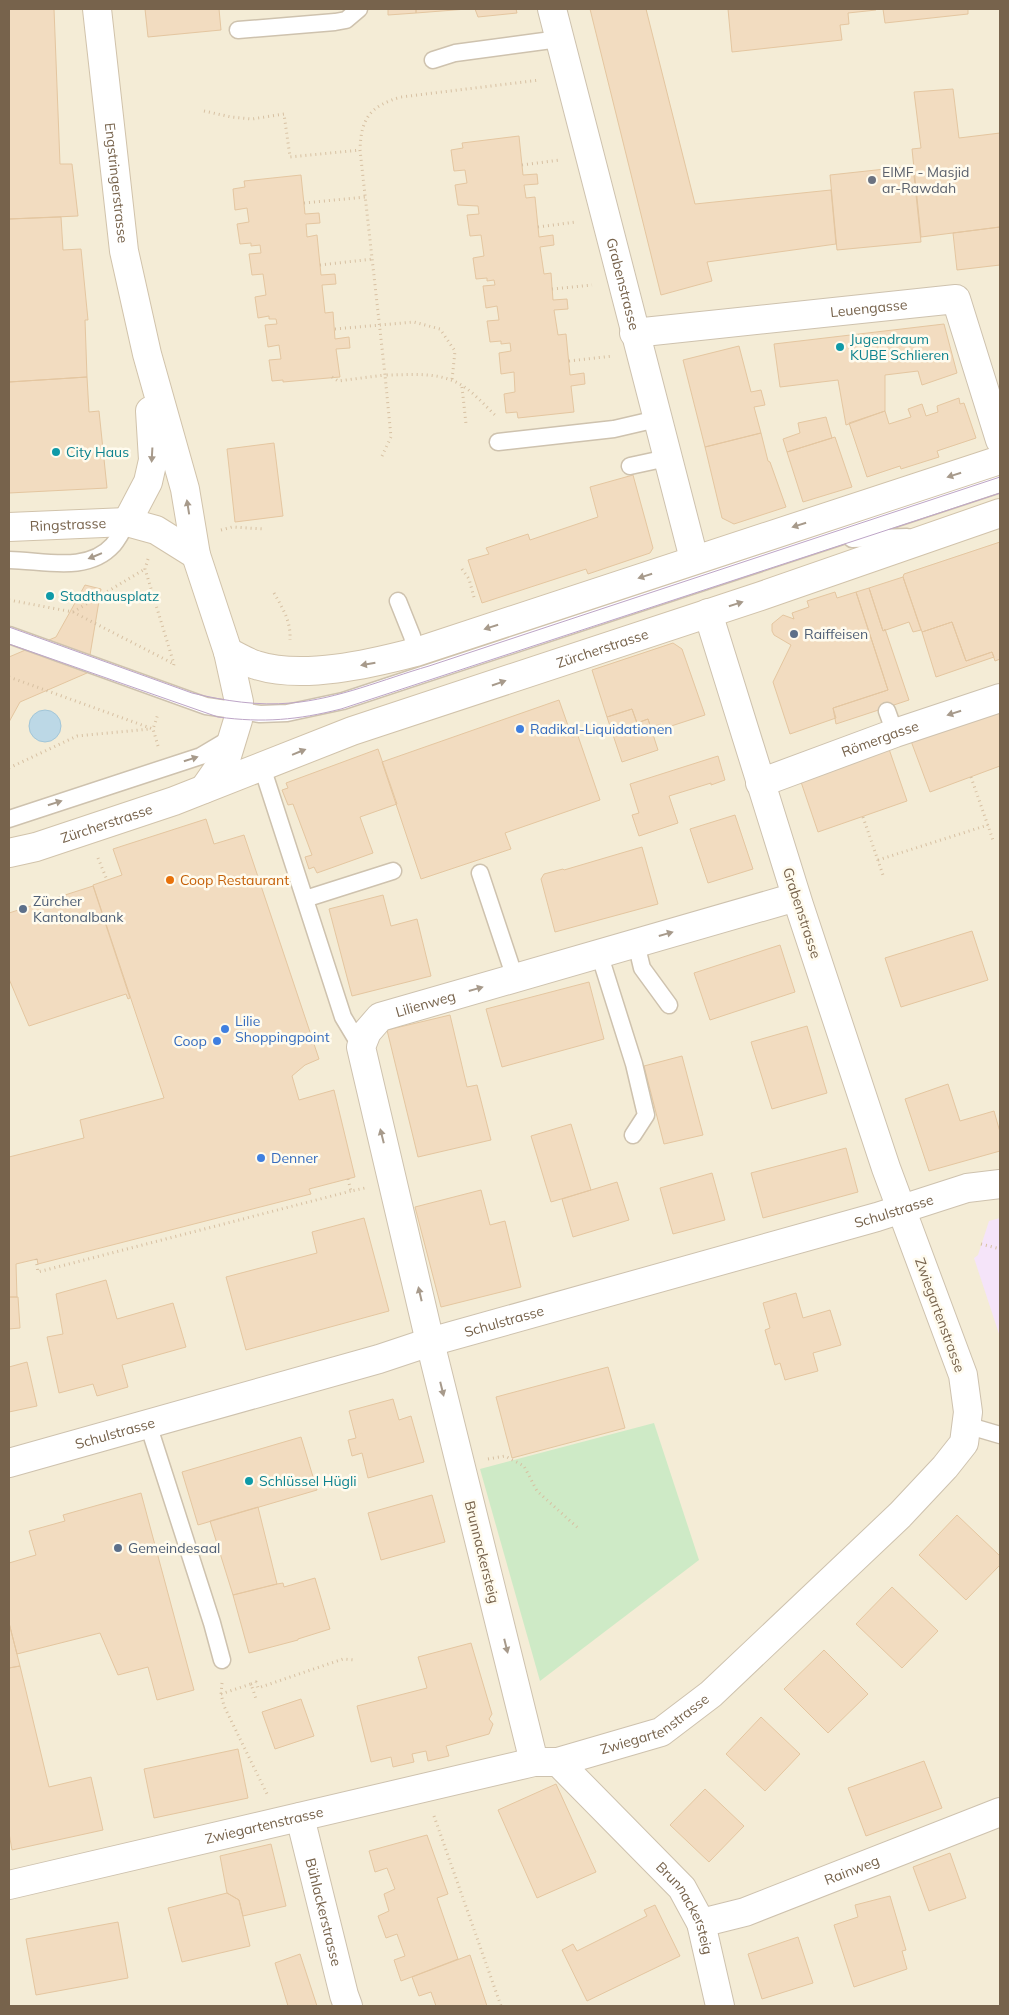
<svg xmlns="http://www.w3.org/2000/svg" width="1009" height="2015" font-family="Mulish,sans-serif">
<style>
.residential{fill:#f4ecd6}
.education{fill:#f5e4f9}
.green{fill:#ceeac6}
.water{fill:#bcd8e6;stroke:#a2c6d8}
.building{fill:#f2dcc0;stroke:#e4c6a0}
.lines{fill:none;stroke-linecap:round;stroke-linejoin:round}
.lane-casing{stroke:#cec2ae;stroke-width:19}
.street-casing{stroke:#cec2ae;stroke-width:30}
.secondary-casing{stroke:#d1c3ab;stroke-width:30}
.path{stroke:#d7c0a2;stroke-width:3;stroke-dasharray:1 4;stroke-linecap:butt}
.lane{stroke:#fff;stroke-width:16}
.street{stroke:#fff;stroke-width:28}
.secondary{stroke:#fff;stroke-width:28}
.tram{stroke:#bda5c7;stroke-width:1}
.oneway{fill:#a79a8b}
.worship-dot{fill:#6b7280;stroke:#fffbee;stroke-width:2}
.culture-dot{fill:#0f9aa8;stroke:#fffbee;stroke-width:2}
.service-dot{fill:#5c6f8a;stroke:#fffbee;stroke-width:2}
.shop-dot{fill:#3f7fe0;stroke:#fffbee;stroke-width:2}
.food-dot{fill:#e8710a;stroke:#fffbee;stroke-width:2}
.labels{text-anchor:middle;stroke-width:5;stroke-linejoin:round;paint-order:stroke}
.worship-label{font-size:14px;fill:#5b616d;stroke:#fffbee;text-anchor:start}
.street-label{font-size:14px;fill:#77634c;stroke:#fffbee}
.culture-label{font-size:14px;fill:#0d838f;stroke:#fffbee;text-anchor:start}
.service-label{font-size:14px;fill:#4e5e75;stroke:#fffbee;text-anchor:start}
.shop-label{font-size:14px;fill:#366cbe;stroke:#fffbee;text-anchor:start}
.food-label{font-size:14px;fill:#c56008;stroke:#fffbee;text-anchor:start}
</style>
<rect width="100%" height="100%" fill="#fcf8e8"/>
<path class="residential" d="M9,9H1000V2006H9Z"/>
<path class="education" d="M1000,1218V1337L974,1258L978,1255L989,1221Z"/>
<path class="green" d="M654,1423L699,1560L540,1681L480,1469Z"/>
<path class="water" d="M29 726a16 16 0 1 1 32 0a16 16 0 1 1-32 0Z"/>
<path class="building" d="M9,9H54L60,164H72L78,216L9,219Z
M145,9H219L221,30L148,37Z
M388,9H416V13L388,15Z
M416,9H467L416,13Z
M475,9H516L517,13L478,17Z
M590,9H646L695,204L831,190L836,244L707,262L712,281L661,295Z
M728,9H875L876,10L848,13L849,24L840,25L842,40L732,52Z
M883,9H968V14L885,23Z
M953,89L959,138L1000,133V227L921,237L912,149L921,148L914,92Z
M519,136L523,175L537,174L538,184L524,185L526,198L535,197L539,237L553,235L554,245L540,247L544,274L551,273L553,300L567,299L568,309L554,310L558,335L566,334L570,375L584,373L585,384L571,386L574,412L518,418L517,412L506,413L504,394L515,392L514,372L501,374L499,353L511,351L510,343L501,344V341L490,342L487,321L499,320L497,306L486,308L483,286L495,285L494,280L487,281V278L476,279L473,258L484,256L481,235L470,236L467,215L479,214L478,206L458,205L455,185L467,183L465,170L454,171L451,150L463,148L462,143Z
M913,166L921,242L837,250L830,175Z
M301,175L305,214L319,213L320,223L306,224L307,237L317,235L321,275L335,274L336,284L322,285L325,313L333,312L335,339L349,337L350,348L336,349L340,377L283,382V380L272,381L269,360L281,359L279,345L268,347L265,325L277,324L276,319H269V316L258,318L255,297L266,295L263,274L252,275L249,254L261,253L260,245L251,246V243L240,244L237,224L249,222L247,208L235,210L233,189L245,187L244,181Z
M61,217L63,250L81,249L88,320H85L87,377L9,382V219Z
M1000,227V265L957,270L953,233Z
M944,324L957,373L922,385L918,371L885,375V411L846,425L838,380L780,387L774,344Z
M739,346L751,392L761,390L765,405L754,407L761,433L705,447L683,360Z
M87,377L89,412L99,411L107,488L9,493V382Z
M959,398L960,404L964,403L976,438L937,451L939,457L901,469L900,466L867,477L849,423L885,411L889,424L911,417L908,409L922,404L926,416L938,412L937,406Z
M826,417L832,438L787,452L783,439L800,433L798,423Z
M761,433L768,461L770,462L786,507L734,524L722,518L705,447Z
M835,437L852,487L803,502L787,452Z
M274,443L283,516L235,522L227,449Z
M633,475L653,548L650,553L588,574L586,569L482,603L468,560L489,554L486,548L528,534L530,540L598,517L590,487Z
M1000,542V659L995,661L992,652L966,661L952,622L922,632L903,577L904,574Z
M903,577L921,630L913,632L909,622L883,631L869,588Z
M85,585L101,589L87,673L20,702L9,722V657L56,637Z
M869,588L883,631L885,629L909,700L836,724L833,708L888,690L856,592Z
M835,592L837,598L856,592L888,690L833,708L836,718L790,734L773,682L791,645L774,635L772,631V624L783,615L794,619L792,613L809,607L807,601Z
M952,622L966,661L992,652L994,657L936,677L922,632Z
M673,643L682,649L705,715L662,729L661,724L651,728L648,719L637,723L632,709L607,717L592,670Z
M559,700L572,737L578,736L600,800L505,833L511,849L421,879L382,762Z
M632,709L637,723L648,719L658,750L622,762L607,717Z
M1000,711V766L930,792L911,741Z
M378,749L397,804L360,817L373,853L317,873L314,867L309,869L305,857L312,855L293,804L288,805L282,790L288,788L286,783Z
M889,749L907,801L818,832L800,779Z
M718,756L725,780L711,785V783L669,796L678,823L639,836L632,815L639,813L630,784Z
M735,815L753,869L708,883L690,829Z
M206,819L214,844L244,835L319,1059L305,1065L292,1076L299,1100L334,1090L355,1177L309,1189L311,1194L38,1264L37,1259L16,1264L17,1297H9V1157L84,1138L80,1120L164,1098L93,885L122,875L113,849Z
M642,847L658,904L555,932L541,879L544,874L563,869L564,870Z
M93,886L130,998L128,999L126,994L29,1026L9,979V913Z
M383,895L391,926L417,919L431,976L352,996L329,909Z
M972,931L988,980L901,1007L885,958Z
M780,945L795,992L710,1020L694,973Z
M589,982L604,1039L502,1067L486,1009Z
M450,1015L467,1087L477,1085L491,1140L418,1157L387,1030Z
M807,1026L827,1093L772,1109L751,1042Z
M682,1056L703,1135L664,1144L644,1066Z
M948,1084L960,1121L994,1111L1000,1132V1151L929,1171L905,1099Z
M571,1124L591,1190L551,1202L531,1136Z
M846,1148L858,1192L763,1218L751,1173Z
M712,1173L725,1220L673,1234L660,1188Z
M617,1182L629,1220L573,1237L562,1199Z
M481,1190L490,1225L505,1221L521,1287L441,1307L415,1207Z
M364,1218L389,1311L246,1350L226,1277L317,1253L312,1232Z
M106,1280L117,1319L173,1303L186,1347L122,1365L128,1387L97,1396L93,1384L59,1393L47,1337L63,1334L56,1294Z
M796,1293L803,1318L830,1310L841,1345L813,1353L818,1371L785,1380L780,1363L775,1365L765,1330L770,1328L763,1303Z
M9,1297H18L20,1328L9,1329Z
M27,1362L37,1406L9,1412V1367Z
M608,1367L625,1428L512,1458L496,1397Z
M393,1399L399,1420L411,1416L424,1462L368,1478L362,1453L352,1456L348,1440L356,1438L349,1411Z
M301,1437L317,1490L198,1525L182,1472Z
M141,1493L194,1690L157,1700L148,1667L118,1675L100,1633L17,1654L9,1623V1563L36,1555L29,1531L65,1521L63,1515Z
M432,1495L445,1542L381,1560L368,1513Z
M258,1507L277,1584L233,1595L210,1521Z
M957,1515L1000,1556V1565L966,1600L919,1555Z
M315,1578L330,1629L298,1639V1640L249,1653L233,1595L277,1584L283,1583L284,1587Z
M892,1587L938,1631L902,1668L856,1624Z
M9,1623L20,1666L9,1668Z
M471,1643L492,1714L489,1719L493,1724L489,1734L446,1746L449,1756L428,1761L426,1751L412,1754L414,1762L393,1767L391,1757L371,1762L357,1706L427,1688L418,1657Z
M824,1650L868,1694L828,1733L784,1689Z
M20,1666L49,1787L91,1777L103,1830L12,1850L9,1833V1668Z
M301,1699L314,1736L275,1749L262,1712Z
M761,1717L800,1754L765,1791L726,1754Z
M238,1749L248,1798L154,1818L144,1769Z
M924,1761L942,1808L866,1836L848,1788Z
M556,1784L596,1872L537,1898L498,1810Z
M705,1789L744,1826L709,1862L670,1825Z
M427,1835L448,1894L437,1898L458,1959L401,1981L394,1960L405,1956L397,1934L386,1938L378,1916L389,1911L384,1894L395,1889L387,1868L375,1872L369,1851Z
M271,1844L286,1906L243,1916L239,1900L227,1893L220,1856Z
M950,1853L966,1898L929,1911L913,1867Z
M227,1893L239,1900L250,1946L182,1962L168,1908Z
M890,1896L906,1950L902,1951L907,1969L854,1987L834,1925L858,1917L855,1905Z
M655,1905L680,1956L587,2001L562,1950L573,1944L577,1951L647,1916L644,1910Z
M118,1922L128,1978L36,1995L26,1939Z
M798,1937L813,1983L762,1999L748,1954Z
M300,1954L317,2006H288L275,1963Z
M470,1955L487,2006H436L431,1992L419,1996L412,1977Z"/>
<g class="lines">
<defs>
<path id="lane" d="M238,30L335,22L346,20L359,9
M433,60L455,53L559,39
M498,442L614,429L657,419
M630,466L667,458
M852,539L907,537
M9,560C42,560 87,574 113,545C119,538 123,530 127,522
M398,601L412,636L416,652
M9,635L206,706L260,714L287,713L343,701L1000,484
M887,711L895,733
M262,767L343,1017L361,1047
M9,819L201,756L233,737
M480,873L515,978
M305,899L393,871
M636,943L642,968L669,1005
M599,953L634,1064L646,1115L633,1135
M148,1424L212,1623L222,1660
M966,1425L1000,1435"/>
<g id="street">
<path id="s1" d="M552,9L694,559"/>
<path id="s2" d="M634,333L956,299L1000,440"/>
<path id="s3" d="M760,783L895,733L1000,698"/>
<path id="s4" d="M9,1463L379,1359L430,1342L877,1217L967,1188L1000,1184"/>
<path id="s5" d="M534,1762L430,1342L361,1047L367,1032L380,1017L796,897"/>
<path id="s6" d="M558,1762L682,1888L701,1923L720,2006"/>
<path id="s7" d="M300,1817L344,1995L348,2006"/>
<path id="s8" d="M9,1885L534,1762H558L661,1732L711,1694L900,1515L945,1467L964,1443L968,1412L963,1375L886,1168L799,905L708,613"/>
<path id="s9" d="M701,1923L745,1912L1000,1812"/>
</g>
<g id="secondary">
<path id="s10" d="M97,9L124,251L147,354L185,489L196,555L228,652L239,702L238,720L227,756L204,789"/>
<path d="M127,522L148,482L153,460L150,411"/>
<path id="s11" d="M9,527L127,522L156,530L196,555"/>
<path d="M228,652C237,656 246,662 256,665C302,680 370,664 416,652L1000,460"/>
<path id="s12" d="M9,853L36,847L174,801L352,731L761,596L1000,513"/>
</g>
</defs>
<use href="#lane" class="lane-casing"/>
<use href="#street" class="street-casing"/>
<use href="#secondary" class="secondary-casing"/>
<path class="path" d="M204,111L231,117L252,119L284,114L290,157L360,150
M522,165L560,160
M304,203L366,197
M538,227L576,222
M320,265L373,259
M552,289L592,285
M335,329L414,322L440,329L455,351L452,380
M569,361L613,356
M332,377L338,381L385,375L360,150C361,118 370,106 401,97L540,80
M462,387L466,424
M382,456L391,437L385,375C407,375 430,372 451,380C469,386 484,405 497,417
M221,530L232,527L264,529
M148,559L145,569L174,664L173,668
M462,569L469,579L475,601
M274,593C283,609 291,621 290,640
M9,600L73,612L174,664
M73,612L145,569
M9,677L153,729
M158,746L153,729L158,714
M9,768L77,736L150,729
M971,777L994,843
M863,817L884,878
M98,858L107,880
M878,860L988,825
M348,1179L351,1191L365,1188
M981,1244L1000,1249
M36,1259L38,1272L351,1191
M488,1459L505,1456L524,1466L537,1491L578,1528
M222,1683L221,1694L224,1706L267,1794
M251,1684L256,1682L258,1688L343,1659L355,1660
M221,1694L251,1684L256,1699
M434,1816L501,2006"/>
<use href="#lane" class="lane"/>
<use href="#street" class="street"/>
<use href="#secondary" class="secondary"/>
<path class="tram" d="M9,627L192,693C225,701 258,706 291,703C338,699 384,679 429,666L1000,477
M9,644L218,717C264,723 297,720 341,709L1000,493"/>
</g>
<defs><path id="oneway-solid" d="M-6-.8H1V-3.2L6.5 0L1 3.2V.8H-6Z" transform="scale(1.25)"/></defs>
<g class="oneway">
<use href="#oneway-solid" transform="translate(152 455) rotate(93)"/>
<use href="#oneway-solid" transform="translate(954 475) rotate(162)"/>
<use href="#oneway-solid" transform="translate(188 507) rotate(-99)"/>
<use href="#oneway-solid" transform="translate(799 525) rotate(162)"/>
<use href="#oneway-solid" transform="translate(95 556) rotate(158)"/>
<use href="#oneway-solid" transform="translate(645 576) rotate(162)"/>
<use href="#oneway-solid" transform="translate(736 604) rotate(-18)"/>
<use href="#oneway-solid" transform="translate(491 627) rotate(162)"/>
<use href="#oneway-solid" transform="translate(368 664) rotate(170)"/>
<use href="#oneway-solid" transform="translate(499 683) rotate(-19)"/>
<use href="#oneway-solid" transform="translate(954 713) rotate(162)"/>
<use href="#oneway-solid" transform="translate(299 752) rotate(-22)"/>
<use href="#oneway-solid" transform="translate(191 759) rotate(-18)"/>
<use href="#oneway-solid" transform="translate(55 803) rotate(-18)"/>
<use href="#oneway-solid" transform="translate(666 934) rotate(-16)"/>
<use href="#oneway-solid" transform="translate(476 989) rotate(-16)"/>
<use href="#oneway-solid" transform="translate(382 1136) rotate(-104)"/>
<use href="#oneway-solid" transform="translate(420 1294) rotate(-103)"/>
<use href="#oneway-solid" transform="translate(442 1389) rotate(76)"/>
<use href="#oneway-solid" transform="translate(506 1646) rotate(76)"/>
</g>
<circle class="worship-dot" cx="872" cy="180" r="5"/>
<g class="culture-dot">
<circle cx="840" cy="347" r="5"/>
<circle cx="56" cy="452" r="5"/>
<circle cx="50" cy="596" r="5"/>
<circle cx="249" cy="1481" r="5"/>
</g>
<g class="service-dot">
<circle cx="794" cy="634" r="5"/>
<circle cx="23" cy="909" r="5"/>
<circle cx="118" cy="1548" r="5"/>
</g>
<g class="shop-dot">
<circle cx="520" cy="729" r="5"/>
<circle cx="225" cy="1029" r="5"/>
<circle cx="217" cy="1041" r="5"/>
<circle cx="261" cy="1158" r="5"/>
</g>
<circle class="food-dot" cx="170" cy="880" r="5"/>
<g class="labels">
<g class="worship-label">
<text x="882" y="177">EIMF - Masjid<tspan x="882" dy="16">ar-Rawdah</tspan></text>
</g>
<g class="street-label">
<text dy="5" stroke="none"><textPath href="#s10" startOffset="175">Engstringerstrasse</textPath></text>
<text dy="5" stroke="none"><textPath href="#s1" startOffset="284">Grabenstrasse</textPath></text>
<text dy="5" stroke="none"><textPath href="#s2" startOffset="236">Leuengasse</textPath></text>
<text dy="5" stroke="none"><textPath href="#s11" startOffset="59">Ringstrasse</textPath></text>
<text dy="5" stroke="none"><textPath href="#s12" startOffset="628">Zürcherstrasse</textPath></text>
<text dy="5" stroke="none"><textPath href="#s3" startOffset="128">Römergasse</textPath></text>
<text dy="5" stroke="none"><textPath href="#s12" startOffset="102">Zürcherstrasse</textPath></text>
<text transform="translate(802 913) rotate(72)" y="5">Grabenstrasse</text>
<text dy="5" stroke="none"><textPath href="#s5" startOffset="819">Lilienweg</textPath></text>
<text dy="5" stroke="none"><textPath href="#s4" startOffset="920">Schulstrasse</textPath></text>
<text transform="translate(940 1315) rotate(70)" y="5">Zwiegartenstrasse</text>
<text dy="5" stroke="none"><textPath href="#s4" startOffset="515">Schulstrasse</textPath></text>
<text dy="5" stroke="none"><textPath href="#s4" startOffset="110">Schulstrasse</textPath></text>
<text transform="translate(482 1552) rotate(76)" y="5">Brunnackersteig</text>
<text dy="5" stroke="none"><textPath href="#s8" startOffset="668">Zwiegartenstrasse</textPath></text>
<text dy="5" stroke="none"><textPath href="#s8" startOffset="262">Zwiegartenstrasse</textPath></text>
<text dy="5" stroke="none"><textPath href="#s9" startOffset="160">Rainweg</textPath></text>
<text dy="5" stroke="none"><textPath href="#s6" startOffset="196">Brunnackersteig</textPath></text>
<text dy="5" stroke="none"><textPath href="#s7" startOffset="98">Bühlackerstrasse</textPath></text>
</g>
<g class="culture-label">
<text x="850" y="344">Jugendraum<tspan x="850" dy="16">KUBE Schlieren</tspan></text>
<text x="66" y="457">City Haus</text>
<text x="60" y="601">Stadthausplatz</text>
<text x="259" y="1486">Schlüssel Hügli</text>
</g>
<g class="service-label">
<text x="804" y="639">Raiffeisen</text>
<text x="33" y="906">Zürcher<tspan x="33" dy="16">Kantonalbank</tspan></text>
<text x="128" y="1553">Gemeindesaal</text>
</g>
<g class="shop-label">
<text x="530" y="734">Radikal-Liquidationen</text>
<text x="235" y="1026">Lilie<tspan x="235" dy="16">Shoppingpoint</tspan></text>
<text x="207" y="1046" text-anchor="end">Coop</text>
<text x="271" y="1163">Denner</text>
</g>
<g class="food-label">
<text x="180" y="885">Coop Restaurant</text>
</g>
</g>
<rect width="1009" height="2015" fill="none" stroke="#77634c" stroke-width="20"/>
</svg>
